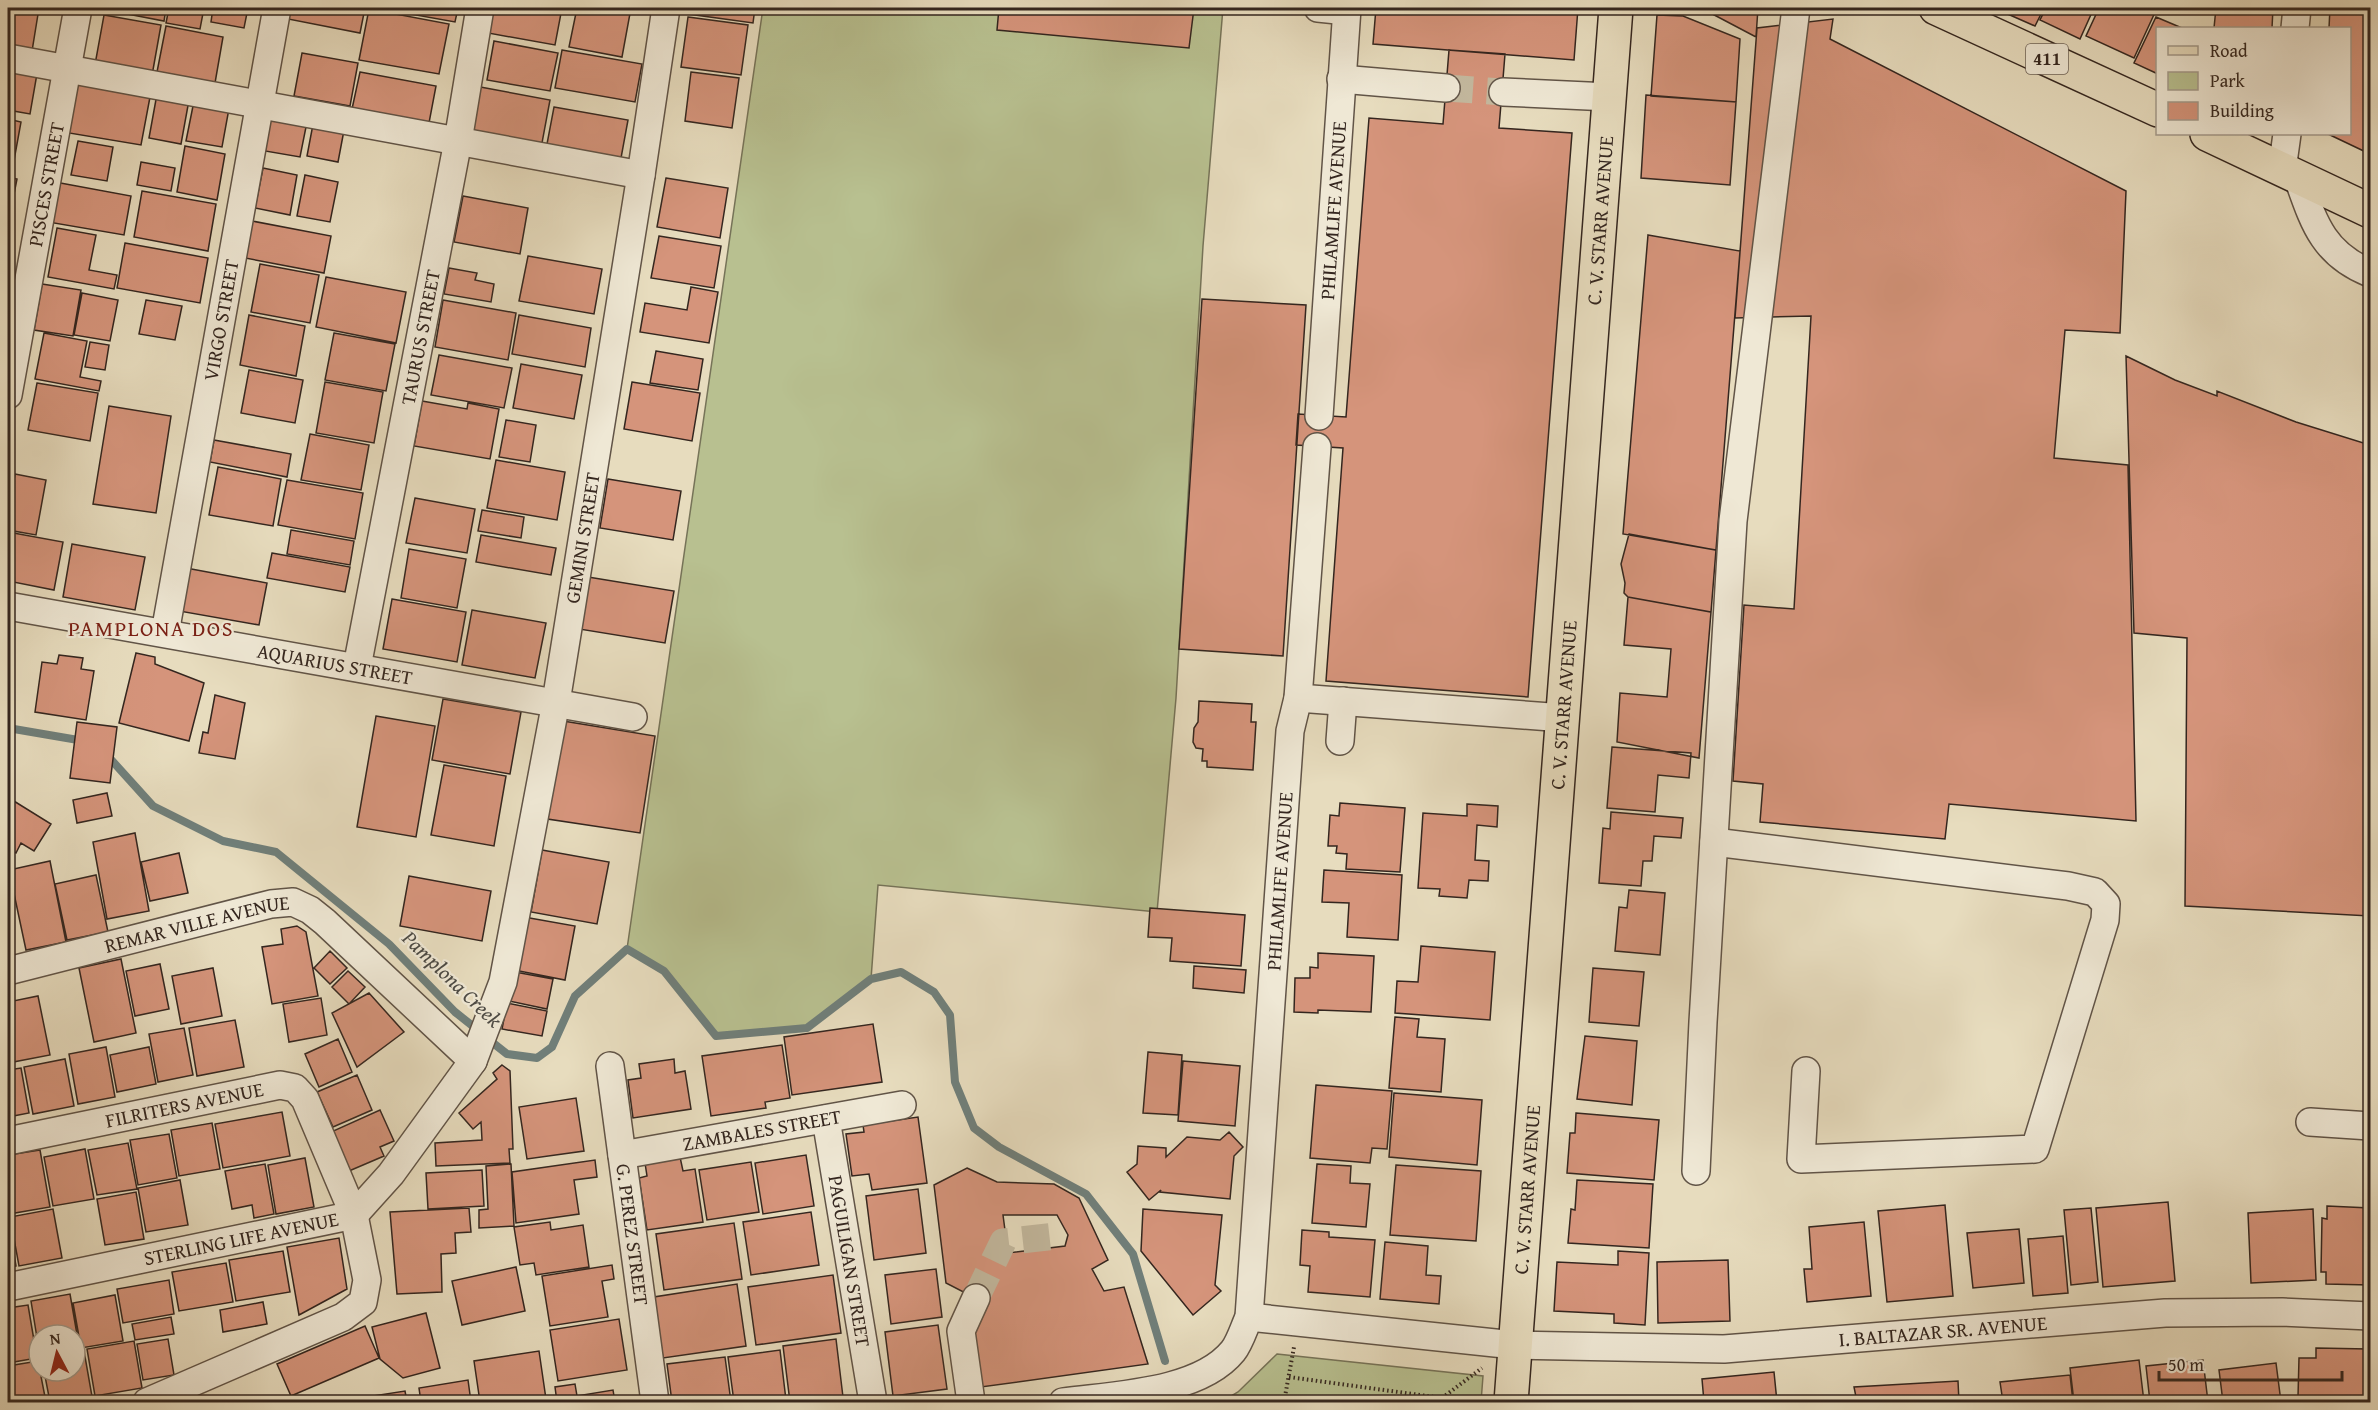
<svg xmlns="http://www.w3.org/2000/svg" width="2378" height="1410" font-family="'Gentium Book Plus',serif">
<style>
.green{fill:#b8c090;stroke:#767358;stroke-width:1.5}
.lines{fill:none;stroke-linecap:round;stroke-linejoin:round}
.stream{stroke:#707f7a;stroke-width:8}
.building{fill:#d5947b;stroke:#34261f;stroke-width:1.5;fill-rule:evenodd}
.minor-tunnel{stroke:#c3b89e;stroke-width:27;stroke-dasharray:27 14;stroke-linecap:butt}
.minor-casing{stroke:#615447;stroke-width:30}
.major-casing{stroke:#34261f;stroke-width:36}
.highway-casing{stroke:#34261f;stroke-width:36}
.path{stroke:#34261f;stroke-width:4;stroke-dasharray:1.5 3;stroke-linecap:butt}
.minor{stroke:#efe8d5;stroke-width:27}
.major{stroke:#e7dcbe;stroke-width:33}
.highway{stroke:#e7dcbe;stroke-width:33}
.labels{text-anchor:middle;stroke-width:4.5;stroke-linejoin:round;paint-order:stroke}
.shield{fill:#efe8d5;stroke:#6c6056;stroke-width:1.5}
.shield-label{font-size:18px;font-weight:bold;fill:#34261f}
.street-label{font-size:20px;fill:#34261f;stroke:#efe8d5}
.water-label{font-size:21px;font-style:italic;fill:#4d4b45;stroke:#efe8d5}
.quarter-label{font-size:22px;letter-spacing:1.5px;fill:#7a1f14;stroke:#efe8d5}
</style>
<rect width="100%" height="100%" fill="#e7dcbe"/>
<filter id="stains"><feTurbulence type="fractalNoise" baseFrequency=".00333" numOctaves="4"/><feColorMatrix values="0 0 0 0 .2 0 0 0 0 .09 0 0 0 0 .02 0 0 0 .5 -.17"/></filter>
<radialGradient id="worn" r=".72"><stop offset=".6" stop-color="#630" stop-opacity="0"/><stop offset="1" stop-color="#630" stop-opacity=".3"/></radialGradient>
<path class="green" d="M763,8H1223L1203,246L1176,698L1157,912L878,885L871,979L807,1028L716,1036L664,971L627,949Z
M1277,1354L1483,1376L1481,1402H1221L1238,1392Z"/>
<g class="lines">
<path class="stream" d="M8,728L84,741
M106,754L153,806L223,841L276,852L389,944L455,1012L479,1031
M488,1039L507,1054L537,1058L552,1047L575,996L627,949L664,971L716,1036L807,1028L871,979L901,972L934,992L950,1015L955,1082L974,1128L999,1147L1086,1194L1133,1254L1165,1361"/>
</g>
<path class="building" d="M8,8H39L32,51L8,46Z
M101,8H166L164,21L101,9Z
M169,8H204L200,29L166,23Z
M213,8H248L244,28L211,22Z
M290,8H365L360,33L288,19Z
M377,8H458L455,22Z
M492,8H562L555,45L488,33Z
M577,8H631L622,57L569,47Z
M682,8H755L753,23L681,13Z
M999,8H1026L1079,13L1080,8H1194L1189,48L997,30Z
M1376,8H1578L1574,60L1373,44Z
M1701,8H1758L1756,37Z
M1994,8H2044L2035,26Z
M2046,8H2089L2093,10L2080,39L2040,20Z
M2099,8H2157L2134,58L2086,36Z
M2216,8H2273L2272,28H2214Z
M2330,8H2370V154L2328,134H2350V28H2329Z
M369,9L449,24L439,74L359,60Z
M104,15L161,25L151,81L94,70Z
M1657,15L1683,16L1740,39L1736,102L1651,96Z
M688,17L748,25L741,75L681,67Z
M2156,17L2182,28H2158V74L2134,63Z
M1833,19L1830,39L2126,191L2120,333L2065,330L2054,458L2128,465L2136,821L1949,804L1945,839L1760,822L1763,784L1733,781L1744,605L1794,609L1811,316L1735,318L1757,28Z
M166,26L223,37L215,83L157,72Z
M494,41L558,53L550,91L487,80Z
M562,50L642,64L635,102L555,88Z
M1449,50L1505,54L1499,128L1572,133L1528,697L1326,681L1343,448L1296,445L1298,414L1346,417L1369,118L1443,124Z
M302,53L358,63L350,106L294,96Z
M8,62L38,68L30,114L8,110Z
M360,72L436,86L429,123L352,109Z
M691,72L739,78L732,128L685,121Z
M78,84L150,97L141,145L69,133Z
M475,86L550,100L542,143L467,130Z
M157,94L189,100L181,144L149,138Z
M1646,95L1736,102L1730,185L1641,178Z
M195,96L230,103L222,147L186,141Z
M554,107L628,120L621,158L547,144Z
M272,110L308,117L300,157L265,151Z
M8,119L21,122L13,166L8,164Z
M314,119L345,125L338,162L307,156Z
M78,141L113,147L107,181L71,175Z
M185,146L225,154L217,200L177,192Z
M141,162L175,168L171,191L137,185Z
M263,168L297,175L290,215L255,208Z
M305,175L338,182L330,222L297,216Z
M8,177L17,179L9,219H8Z
M666,178L728,188L720,238L657,227Z
M55,182L131,196L124,235L48,222Z
M142,191L216,204L208,251L134,237Z
M463,196L528,208L520,254L454,242Z
M252,221L331,236L324,273L245,258Z
M57,228L96,235L89,270L117,275L114,289L48,277Z
M1648,235L1740,251L1716,550L1623,534Z
M659,236L721,246L714,288L651,278Z
M125,243L208,258L200,303L117,288Z
M528,256L602,269L594,314L519,301Z
M260,264L319,275L310,323L251,312Z
M449,268L477,273L475,280L494,284L491,302L444,294Z
M326,277L406,292L396,343L316,327Z
M42,284L81,290L73,336L34,330Z
M691,287L718,292L709,343L640,332L645,303L687,310Z
M82,293L118,300L110,341L74,335Z
M1202,299L1306,305L1283,656L1179,649Z
M146,300L182,306L175,340L139,334Z
M443,300L516,313L508,360L435,347Z
M249,315L305,326L296,376L240,365Z
M519,315L591,328L585,367L512,354Z
M44,333L87,341L80,377L101,381L99,391L35,379Z
M334,333L395,344L386,391L325,380Z
M90,342L109,345L105,370L85,367Z
M656,351L703,359L698,390L650,383Z
M439,355L512,368L504,408L431,395Z
M2126,356L2175,380L2217,396V391L2296,422L2370,445V916L2185,906L2187,638L2134,633Z
M521,364L582,375L574,419L513,408Z
M249,370L303,380L295,423L241,413Z
M325,382L383,392L374,443L316,433Z
M632,382L700,393L692,441L624,429Z
M37,383L98,393L90,441L28,430Z
M422,401L467,409L468,403L499,409L490,459L414,446Z
M109,406L171,416L156,513L93,504Z
M506,420L536,425L530,462L499,457Z
M310,434L369,445L361,490L301,480Z
M214,440L291,454L287,477L210,462Z
M496,460L565,472L557,520L487,508Z
M218,467L281,479L273,526L209,515Z
M15,474L46,480L36,535L8,530V514Z
M608,479L681,491L673,540L600,528Z
M287,480L363,493L355,539L278,525Z
M415,498L475,509L467,553L406,543Z
M482,510L524,517L521,538L478,531Z
M291,530L354,541L350,565L287,554Z
M8,532L63,542L54,590L8,581Z
M1629,534L1716,550L1711,612L1628,597L1624,593L1625,583L1621,564Z
M481,535L556,548L551,575L476,562Z
M72,544L145,557L135,610L63,597Z
M409,549L466,559L457,608L401,598Z
M272,553L350,567L345,592L267,578Z
M186,568L267,583L259,625L179,611Z
M588,577L674,591L665,643L579,629Z
M1628,597L1711,612L1699,758L1617,742L1620,693L1667,697L1671,649L1624,645Z
M392,599L466,612L457,662L383,649Z
M472,610L546,623L535,678L462,665Z
M136,653L155,657V664L204,683L189,741L119,723Z
M59,655L83,658L81,669L94,671L86,720L35,712L42,662L57,664Z
M215,695L245,703L235,759L199,753L203,732L208,733Z
M443,699L521,712L510,774L432,760Z
M1199,701L1252,704L1251,722H1256L1253,770L1207,767V761H1202L1203,749L1196,748L1193,742L1194,728L1198,722Z
M376,716L435,726L416,837L357,827Z
M557,720L655,736L640,833L541,818Z
M77,722L117,727L110,783L70,778Z
M1612,747L1691,753L1689,778L1658,775L1655,812L1607,808Z
M444,765L506,776L494,846L431,835Z
M107,793L112,816L77,823L73,800Z
M9,798L51,824L34,851L21,843L16,853L11,850L8,854V801Z
M1340,803L1405,808L1400,872L1346,869L1347,854L1336,853L1337,846H1328L1330,815L1339,816Z
M1467,804L1498,806L1497,827L1477,825L1475,860L1489,861L1488,881L1469,880L1467,898L1439,896L1440,889L1418,888L1423,813L1467,816Z
M1611,812L1683,818L1681,838L1654,836L1652,861H1643L1641,886L1599,883L1603,828L1610,829Z
M135,833L149,911L107,919L93,842Z
M542,850L609,862L597,924L531,912Z
M179,853L188,893L150,901L141,862Z
M50,861L66,942L26,950L9,870Z
M1324,870L1402,875L1398,940L1347,937L1349,903L1322,902Z
M96,875L108,932L67,940L55,884Z
M409,876L491,891L482,941L400,926Z
M1629,890L1665,893L1660,955L1615,951L1619,907L1627,908Z
M1150,908L1245,915L1241,966L1170,961L1172,938L1148,937Z
M524,917L575,926L565,980L514,970Z
M297,926L306,932L318,996L272,1004L262,947L283,944L281,929Z
M1421,946L1495,952L1490,1020L1395,1013L1397,981L1418,982Z
M330,951L347,968L330,984L314,968Z
M1318,953L1374,956L1371,1012L1318,1010V1013L1294,1012L1295,978H1310V967L1318,968Z
M121,959L136,1033L94,1042L79,968Z
M160,964L169,1009L135,1016L126,971Z
M1194,966L1246,970L1244,993L1193,988Z
M213,968L222,1016L181,1024L172,976Z
M1593,968L1644,972L1639,1026L1589,1022Z
M348,971L365,987L349,1004L332,987Z
M515,972L553,979L547,1009L509,1001Z
M369,993L404,1032L357,1067L332,1013Z
M38,996L50,1055L8,1063V1002Z
M321,998L327,1035L289,1042L283,1004Z
M507,1003L547,1011L542,1036L502,1029Z
M1395,1017L1419,1019L1417,1037L1445,1039L1441,1092L1389,1088Z
M235,1020L244,1067L197,1076L189,1028Z
M873,1024L882,1082L792,1095L784,1037Z
M184,1028L193,1075L158,1082L149,1034Z
M1585,1036L1637,1041L1632,1105L1577,1099Z
M338,1039L352,1072L319,1087L305,1054Z
M782,1045L790,1098L765,1102L766,1108L711,1116L702,1056Z
M106,1047L115,1097L78,1104L69,1054Z
M149,1047L156,1084L117,1092L110,1055Z
M1148,1052L1182,1055L1178,1115L1143,1113Z
M65,1059L74,1106L33,1114L24,1067Z
M674,1059L675,1073L685,1071L691,1109L633,1118L628,1080L641,1078L639,1064Z
M1183,1061L1240,1066L1235,1126L1178,1121Z
M502,1065L510,1071L513,1149H509L510,1163L436,1166L435,1143L482,1140L481,1122L473,1129L459,1113L497,1079L493,1073Z
M21,1068L29,1113L8,1117V1070Z
M357,1075L372,1110L333,1127L317,1092Z
M1316,1085L1392,1091L1387,1149L1372,1148L1370,1163L1310,1158Z
M1394,1093L1482,1100L1477,1165L1389,1157Z
M576,1098L584,1151L527,1159L519,1107Z
M380,1110L394,1141L380,1147L384,1156L349,1171L331,1132Z
M282,1112L290,1156L223,1168L215,1124Z
M1576,1113L1659,1120L1654,1180L1567,1173L1570,1133H1575Z
M918,1117L927,1183L872,1190L869,1174L852,1176L846,1134L864,1132L863,1125Z
M212,1123L220,1169L179,1176L171,1130Z
M1229,1132L1243,1147L1234,1156L1230,1199L1160,1192L1161,1190L1149,1200L1127,1172L1137,1164L1138,1146L1166,1148V1157L1187,1137L1220,1140Z
M169,1134L177,1178L138,1185L130,1140Z
M128,1143L137,1189L97,1195L88,1150Z
M85,1149L94,1199L53,1206L44,1157Z
M40,1150L50,1207L9,1214L8,1155Z
M806,1155L814,1206L763,1214L755,1163Z
M680,1157L683,1171L695,1169L703,1222L647,1230L639,1178L647,1176L645,1163Z
M305,1158L314,1207L276,1214L268,1165Z
M595,1160L597,1177L574,1180L579,1214L516,1223L512,1172Z
M751,1162L759,1212L707,1220L699,1170Z
M265,1164L274,1214L254,1218L252,1205L232,1209L225,1171Z
M511,1164L514,1226L479,1228V1210L488,1209L486,1166Z
M1317,1164L1351,1166L1350,1183L1370,1184L1366,1227L1312,1223Z
M1396,1165L1481,1171L1476,1241L1390,1235Z
M967,1168L997,1182L1054,1184L1079,1198L1108,1260L1092,1269L1104,1291L1124,1287L1148,1364L981,1387L973,1329L985,1303L946,1283L934,1185ZM1003,1215H1057L1068,1235L1065,1246L1008,1253Z
M482,1170L484,1206L428,1209L426,1173Z
M180,1180L188,1225L146,1232L138,1188Z
M1577,1180L1653,1184L1649,1248L1568,1243L1571,1209L1575,1210Z
M918,1189L926,1253L874,1260L866,1196Z
M136,1192L144,1239L105,1245L97,1199Z
M2168,1202L2175,1281L2103,1287L2096,1208Z
M1945,1205L1953,1296L1887,1302L1878,1211Z
M2327,1206L2370,1208V1285L2326,1284V1272H2321L2322,1218L2327,1219Z
M469,1208L471,1232L455,1233L456,1253L441,1254L442,1292L397,1294L390,1212Z
M2091,1208L2098,1282L2071,1285L2064,1210Z
M53,1209L62,1258L19,1266L10,1217Z
M1143,1209L1222,1215L1215,1285L1221,1291L1193,1315L1141,1251Z
M2313,1209L2316,1280L2251,1283L2248,1213Z
M811,1212L819,1265L751,1275L743,1222Z
M8,1219L16,1266L8,1268Z
M550,1222L551,1230L583,1225L589,1267L536,1275L534,1263L520,1265L514,1227Z
M1864,1222L1871,1296L1807,1302L1804,1269H1812L1809,1227Z
M734,1223L742,1279L664,1290L656,1234Z
M2019,1229L2024,1283L1973,1288L1967,1233Z
M1302,1230L1329,1232V1237L1375,1240L1370,1297L1308,1292L1310,1266L1300,1265Z
M2063,1236L2068,1293L2033,1296L2028,1239Z
M339,1238L347,1289L299,1315L287,1247Z
M1385,1242L1428,1246L1426,1275L1441,1276L1439,1304L1380,1299Z
M283,1251L290,1292L236,1301L229,1260Z
M1618,1251L1649,1253L1645,1325L1614,1323V1314L1554,1311L1557,1262L1618,1265Z
M1728,1260L1730,1321L1658,1323L1657,1262Z
M226,1263L233,1302L179,1311L172,1272Z
M612,1265L614,1279L602,1281L608,1317L550,1326L542,1276Z
M516,1267L525,1311L462,1325L452,1281Z
M936,1269L942,1317L891,1324L885,1275Z
M833,1275L841,1333L756,1345L748,1287Z
M169,1280L174,1314L123,1323L117,1289Z
M737,1284L746,1346L663,1358L654,1297Z
M70,1294L79,1346L75,1347V1335H39V1350L31,1301Z
M115,1295L123,1341L81,1348L73,1303Z
M263,1302L267,1324L223,1332L220,1310Z
M28,1305L37,1358L8,1363V1308Z
M426,1313L440,1368L403,1378L380,1359L372,1327Z
M171,1317L174,1334L135,1340L132,1324Z
M619,1319L627,1370L558,1381L550,1330Z
M938,1325L947,1389L893,1396L885,1332Z
M365,1326L379,1358L291,1396L277,1364Z
M168,1339L174,1375L143,1380L137,1344Z
M836,1339L843,1397L818,1400L819,1402H790L783,1346Z
M134,1341L142,1388L95,1396L87,1349Z
M2316,1348L2368,1349L2367,1402H2330L2331,1397H2298L2299,1358H2316Z
M780,1350L786,1400L734,1402L728,1357Z
M84,1351L93,1402H50L44,1371H75V1353Z
M539,1351L546,1399L549,1398L550,1402H480L474,1361Z
M725,1357L731,1402H672L667,1364Z
M2139,1360L2144,1402H2074L2070,1368Z
M2203,1360L2208,1402H2150L2146,1366Z
M38,1361L46,1402H8V1366Z
M2276,1363L2281,1402H2223L2219,1370Z
M1774,1372L1777,1402H1704L1702,1379Z
M2070,1375L2073,1402H2003L2000,1382Z
M468,1380L471,1402H421L419,1388Z
M1958,1381L1959,1402H1857L1854,1387Z
M575,1384L577,1396L613,1390L615,1402H557L555,1387Z
M405,1391L407,1402H367L366,1397Z"/>
<g class="lines">
<path class="minor-tunnel" d="M1446,88L1503,92
M976,1298L1003,1242L1056,1236"/>
<defs>
<g id="minor">
<path d="M1318,8L1347,11"/>
<path d="M2295,28L2297,8"/>
<path d="M8,58L641,175"/>
<path d="M1341,79L1446,88"/>
<path d="M1503,92L1609,97"/>
<path d="M2282,170L2287,134"/>
<path d="M2298,178C2314,223 2323,254 2370,273"/>
<path id="s1" d="M8,395L78,8"/>
<path id="s2" d="M1319,416L1347,8"/>
<path id="s3" d="M8,606L633,717"/>
<path id="s4" d="M165,633L277,8"/>
<path id="s5" d="M357,667L458,141L480,8"/>
<path d="M1298,698L1564,718"/>
<path d="M1340,741L1343,701"/>
<path d="M1714,842L2068,886L2095,892L2106,904L2105,920L2035,1149L1801,1159L1806,1071"/>
<path id="s6" d="M8,971L271,904L293,902L310,910L325,922L473,1061"/>
<path id="s7" d="M610,1066L655,1402"/>
<path id="s8" d="M826,1119L873,1402"/>
<path d="M2310,1122L2370,1126"/>
<path id="s9" d="M8,1141L280,1085L295,1088L305,1099L354,1215L367,1280L363,1302L343,1317L147,1402"/>
<path id="s10" d="M622,1155L902,1105"/>
<path d="M1696,1171L1703,1022L1733,521L1796,8"/>
<path id="s11" d="M8,1287L354,1215L391,1174L473,1061L503,982L556,702L641,175L666,8"/>
<path id="s12" d="M1249,1317L1514,1345L1724,1349L2165,1313L2282,1312L2370,1316"/>
<path d="M971,1402L961,1331L976,1298"/>
<path id="s13" d="M1063,1402C1115,1395 1199,1393 1233,1351C1240,1342 1244,1328 1249,1317L1290,731L1298,698L1317,447"/>
</g>
<g id="major">
<path id="s14" d="M1511,1402L1616,8"/>
</g>
<path id="highway" d="M1936,8L2158,110
M2207,134L2370,211"/>
</defs>
<use href="#minor" class="minor-casing"/>
<use href="#major" class="major-casing"/>
<use href="#highway" class="highway-casing"/>
<path class="path" d="M1289,1377L1442,1398L1441,1402
M1442,1398L1482,1368
M1284,1402L1294,1347"/>
<use href="#minor" class="minor"/>
<use href="#major" class="major"/>
<use href="#highway" class="highway"/>
</g>
<g class="labels">
<rect class="shield" x="2026" y="44" width="42" height="30" rx="4.5"/>
<g class="shield-label">
<text x="2047" y="65">411</text>
</g>
<g class="street-label">
<text dy="7" stroke="none"><textPath href="#s1" startOffset="214">PISCES STREET</textPath></text>
<text dy="7" stroke="none"><textPath href="#s2" startOffset="206">PHILAMLIFE AVENUE</textPath></text>
<text dy="7" stroke="none"><textPath href="#s14" startOffset="1185">C. V. STARR AVENUE</textPath></text>
<text dy="7" stroke="none"><textPath href="#s4" startOffset="318">VIRGO STREET</textPath></text>
<text dy="7" stroke="none"><textPath href="#s5" startOffset="336">TAURUS STREET</textPath></text>
<text dy="7" stroke="none"><textPath href="#s11" startOffset="1084">GEMINI STREET</textPath></text>
<text dy="7" stroke="none"><textPath href="#s3" startOffset="332">AQUARIUS STREET</textPath></text>
<text dy="7" stroke="none"><textPath href="#s14" startOffset="699">C. V. STARR AVENUE</textPath></text>
<text dy="7" stroke="none"><textPath href="#s13" startOffset="656">PHILAMLIFE AVENUE</textPath></text>
<text dy="7" stroke="none"><textPath href="#s6" startOffset="195">REMAR VILLE AVENUE</textPath></text>
<text dy="7" stroke="none"><textPath href="#s9" startOffset="180">FILRITERS AVENUE</textPath></text>
<text dy="7" stroke="none"><textPath href="#s10" startOffset="142">ZAMBALES STREET</textPath></text>
<text dy="7" stroke="none"><textPath href="#s14" startOffset="213">C. V. STARR AVENUE</textPath></text>
<text dy="7" stroke="none"><textPath href="#s7" startOffset="170">G. PEREZ STREET</textPath></text>
<text dy="7" stroke="none"><textPath href="#s11" startOffset="238">STERLING LIFE AVENUE</textPath></text>
<text dy="7" stroke="none"><textPath href="#s8" startOffset="144">PAGUILIGAN STREET</textPath></text>
<text dy="7" stroke="none"><textPath href="#s12" startOffset="696">I. BALTAZAR SR. AVENUE</textPath></text>
</g>
<g class="water-label">
<text transform="translate(452 979) rotate(44)" y="7">Pamplona Creek</text>
</g>
<g class="quarter-label">
<text x="151" y="636">PAMPLONA DOS</text>
</g>
</g>
<rect width="2378" height="1410" fill="none" stroke="#e7dcbe" stroke-width="30"/>
<rect x="9" y="9" width="2360" height="1392" fill="none" stroke="#34261f" stroke-width="3"/>
<rect x="15" y="15" width="2348" height="1380" fill="none" stroke="#34261f" stroke-width="1.5"/>
<rect x="2156" y="27" width="195" height="108" fill="#efe8d5" stroke="#a49a8c" stroke-width="1.5"/>
<rect x="2168" y="46" width="30" height="9" fill="#e7dcbe" stroke="#a49a8c" stroke-width="1.5"/>
<text x="2210" y="57" font-size="18" fill="#34261f">Road</text>
<rect x="2168" y="72" width="30" height="18" fill="#b8c090" stroke="#a49a8c" stroke-width="1.5"/>
<text x="2210" y="87" font-size="18" fill="#34261f">Park</text>
<rect x="2168" y="102" width="30" height="18" fill="#d5947b" stroke="#a49a8c" stroke-width="1.5"/>
<text x="2210" y="117" font-size="18" fill="#34261f">Building</text>
<g transform="translate(57 1353) rotate(353)"><circle r="28" fill="#efe8d5" stroke="#a49a8c" stroke-width="1.5"/>
<path d="M0-4.5L10 22L0 15L-10 22Z" fill="#8f2418"/>
<text y="-9" font-size="16" font-weight="bold" text-anchor="middle" fill="#34261f">N</text>
</g>
<path d="M2159 1371v9h183v-9" fill="none" stroke="#34261f" stroke-width="3"/>
<text x="2168" y="1371" font-size="18" fill="#34261f" stroke="#efe8d5" stroke-width="4.5" paint-order="stroke">50 m</text>
<rect width="100%" height="100%" filter="url(#stains)"/>
<rect width="100%" height="100%" fill="url(#worn)"/>
</svg>
